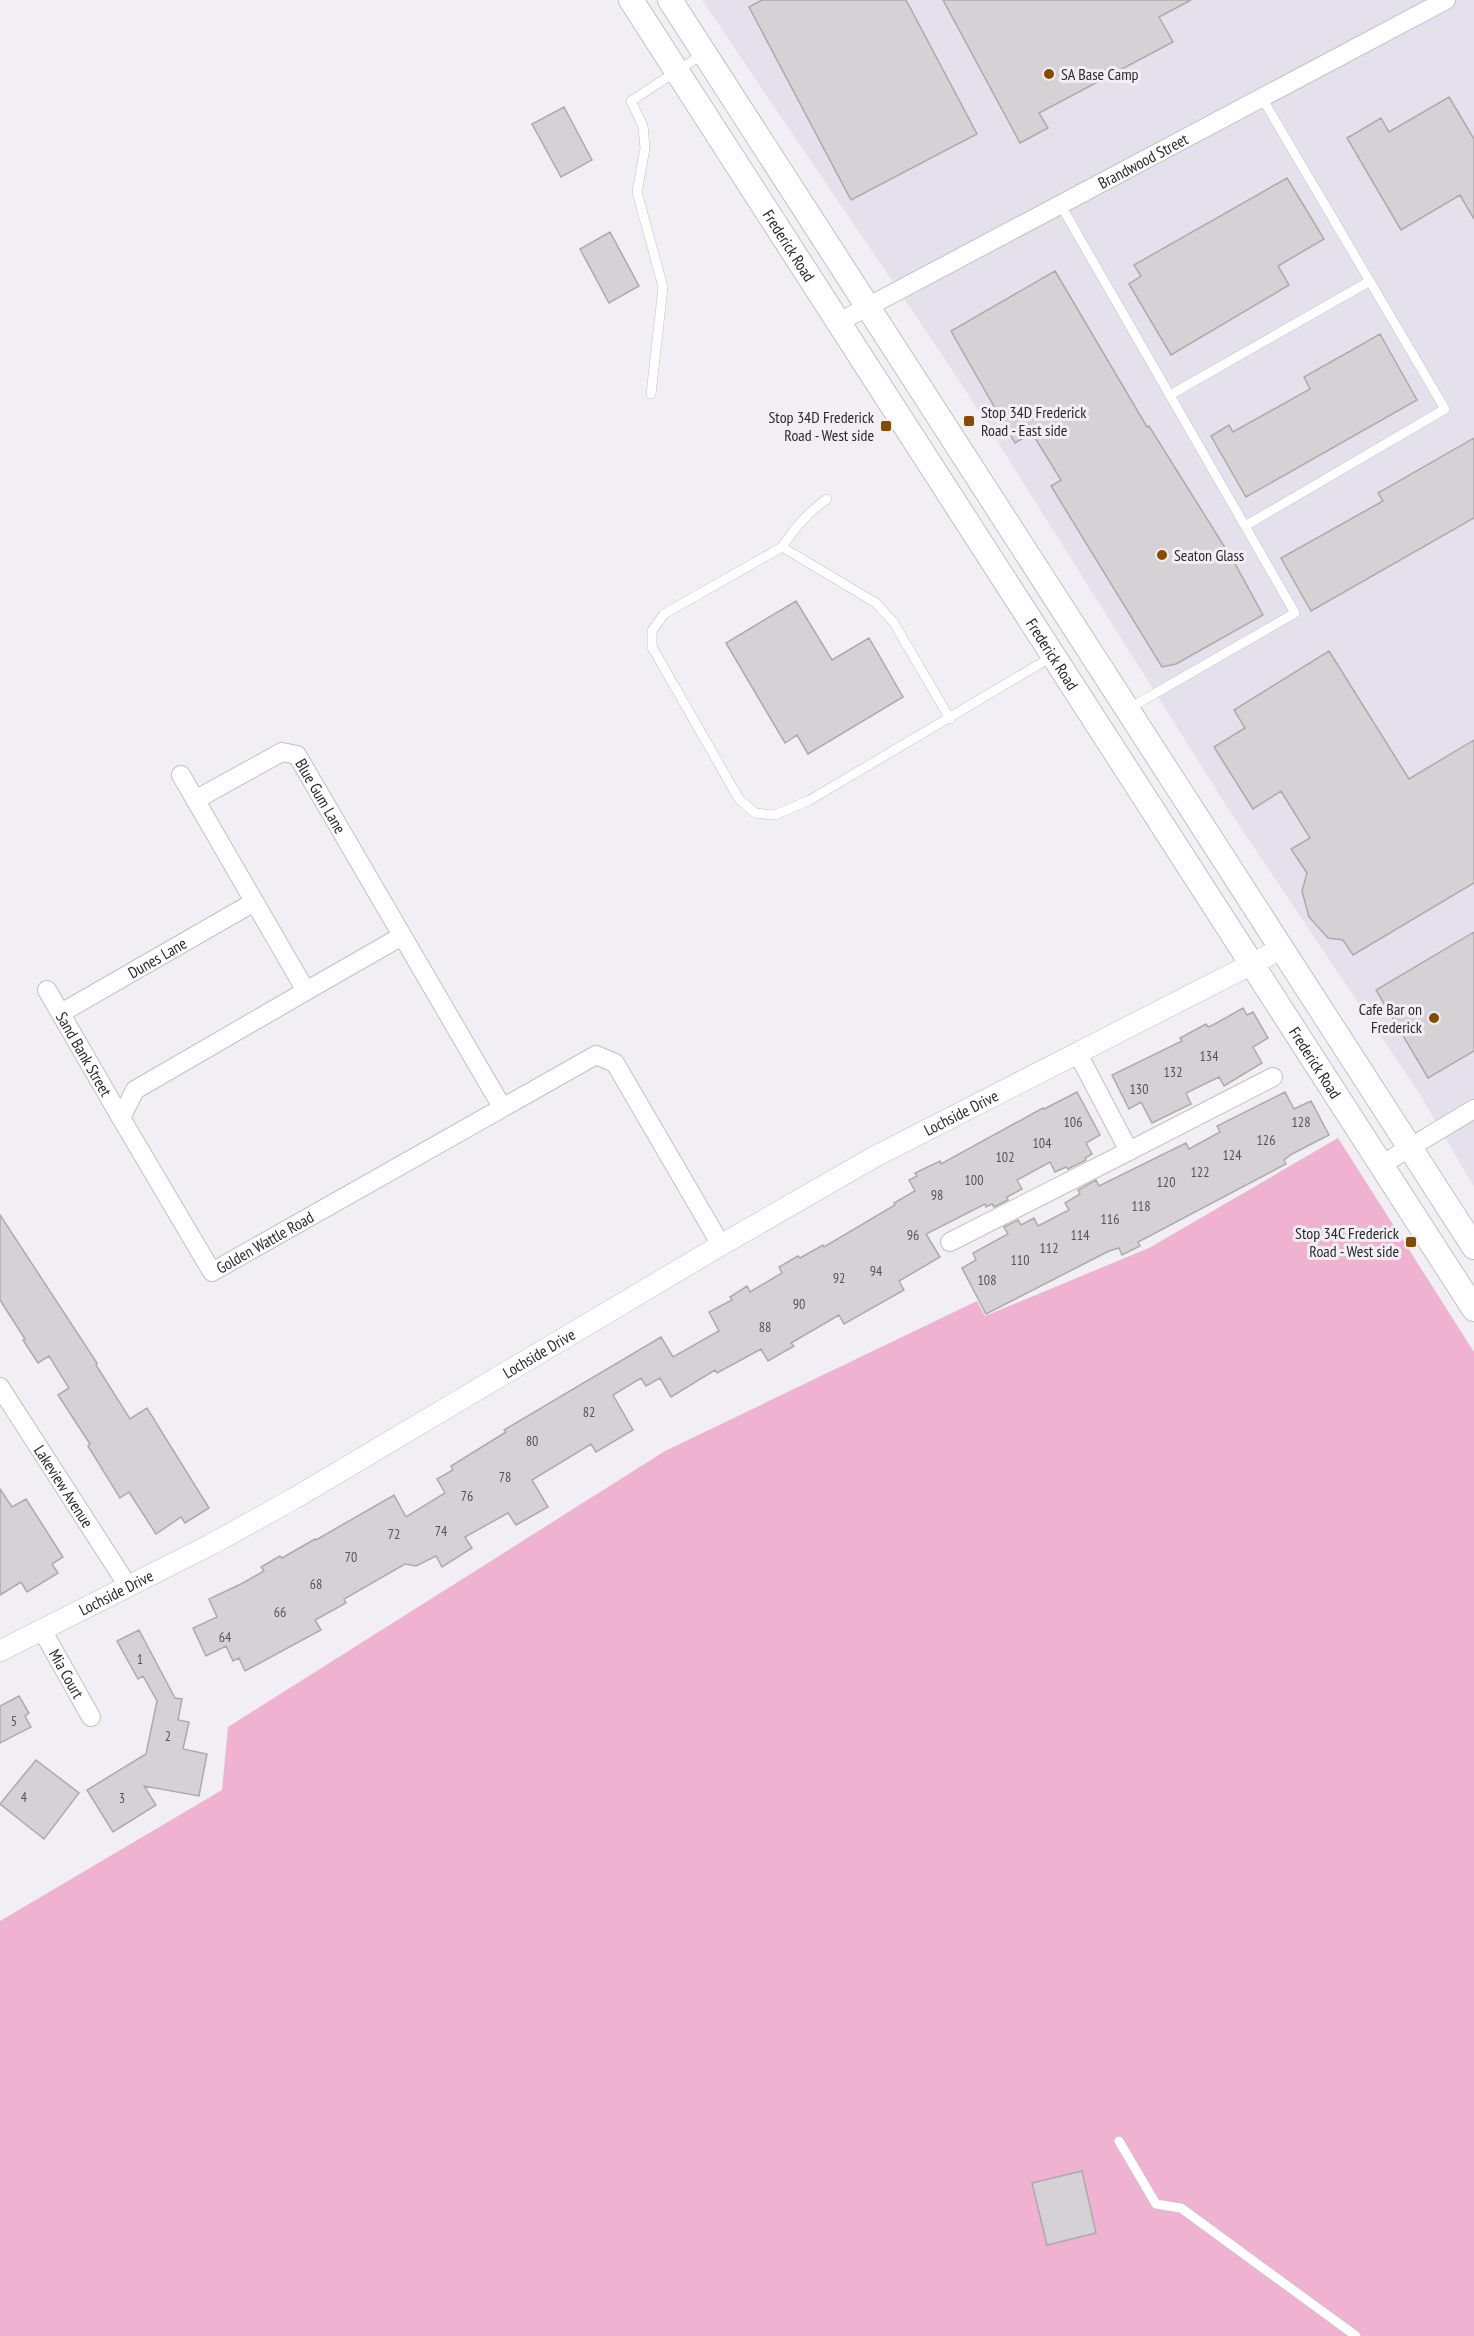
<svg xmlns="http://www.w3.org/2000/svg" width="1474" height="2336" font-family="'PT Sans Narrow',sans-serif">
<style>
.built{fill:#e4e1ed}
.green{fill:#efb2d0}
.building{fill:#d5d1d5;stroke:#ada9ad;stroke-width:1.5}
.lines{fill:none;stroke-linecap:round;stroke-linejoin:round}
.service-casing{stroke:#c2c0c5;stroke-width:10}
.minor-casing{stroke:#c2c0c5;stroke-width:20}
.tertiary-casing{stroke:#c2c0c5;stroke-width:22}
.secondary-casing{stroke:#c2c0c5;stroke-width:26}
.service{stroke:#fff;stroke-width:9}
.minor{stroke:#fff;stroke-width:18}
.tertiary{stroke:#fff;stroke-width:21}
.secondary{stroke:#fff;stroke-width:24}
.poi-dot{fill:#864b03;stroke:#f1eff4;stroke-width:2}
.labels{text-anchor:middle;stroke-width:6;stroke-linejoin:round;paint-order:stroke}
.number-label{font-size:14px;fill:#555456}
.poi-label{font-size:16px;fill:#2a2a2c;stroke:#f1eff4;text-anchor:start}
.street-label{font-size:16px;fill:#2a2a2c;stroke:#f1eff4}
</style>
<rect width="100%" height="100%" fill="#f1eff4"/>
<path class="built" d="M702,0H1474V1187L1419,1093L1236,821L953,371Z"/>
<path class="green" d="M1338,1138L1474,1352V2336H0V1921L222,1790L228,1727L665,1451L977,1301L985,1316L1149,1248Z"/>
<path class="building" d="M762,0H906L977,134L851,200L749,7Z
M943,0H1191L1159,17L1173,42L1039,113L1048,128L1020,143Z
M1449,97L1474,139V219L1460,195L1401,230L1347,138L1381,118L1389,132Z
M564,107L592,160L561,177L532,124Z
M1287,178L1324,239L1278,266L1289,285L1171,355L1129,284L1141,276L1134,265Z
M610,232L639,286L609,303L580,249Z
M1055,271L1147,427L1149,426L1234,562L1263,615L1176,664L1162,667L1051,486L1061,480L1032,433L1015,443L951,331Z
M1380,334L1417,400L1246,497L1211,436L1229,425L1233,432L1310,389L1304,377Z
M1474,438V518L1311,611L1281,558L1383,501L1378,493Z
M796,601L832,660L869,638L903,697L808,754L797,735L785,743L726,643Z
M1329,651L1409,779L1474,740V883L1353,955L1343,940L1328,938L1309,917L1302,891L1307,873L1291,849L1310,838L1281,791L1253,809L1214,747L1245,728L1234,710Z
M1474,932V1051L1428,1078L1376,990Z
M1243,1008L1247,1015L1253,1012L1268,1038L1253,1047L1262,1063L1224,1086L1219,1077L1186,1093L1191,1104L1152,1123L1141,1102L1129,1109L1112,1075L1182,1041L1180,1038L1206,1024L1208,1027L1213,1025Z
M1077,1092L1100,1135L1086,1143L1092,1154L1085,1158L1086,1160L1068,1169L1066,1167L1055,1172L1050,1162L1017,1180L1022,1189L1007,1197L1008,1200L994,1207L992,1204L986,1207L985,1204L926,1234L940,1257L899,1281L904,1290L844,1324L839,1315L791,1343L794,1346L768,1361L761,1349L717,1373L715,1370L671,1397L660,1378L646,1386L641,1378L613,1395L633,1430L596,1452L591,1444L532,1480L548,1507L516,1525L508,1513L465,1537L472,1548L442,1567L436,1556L416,1566L405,1564L344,1599L346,1603L315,1620L321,1630L245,1671L239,1658L233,1661L226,1646L206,1656L193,1628L217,1617L209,1599L241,1584L264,1571L261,1567L280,1556L282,1558L315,1539L316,1540L394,1495L406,1517L445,1493L437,1479L453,1470L451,1466L506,1432L504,1430L661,1337L673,1357L719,1331L709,1312L732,1300L730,1297L747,1286L750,1292L782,1273L779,1267L798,1256L800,1258L823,1245L824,1247L895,1205L894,1203L915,1191L909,1180L917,1176L915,1173L940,1161L941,1164L1043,1108L1044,1109Z
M1285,1092L1294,1109L1311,1101L1329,1135L1292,1154L1284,1160L1286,1164L1138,1242L1140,1246L1122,1255L1119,1248L1109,1251L986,1314L962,1268L976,1260L973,1253L1008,1234L1004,1227L1018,1220L1021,1225L1034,1218L1038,1226L1069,1210L1065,1203L1080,1194L1078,1190L1096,1180L1099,1186L1186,1143L1189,1149L1220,1132L1217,1126Z
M0,1215L97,1363L96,1365L130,1419L147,1408L209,1508L185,1523L181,1517L156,1534L129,1492L120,1498L88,1446L90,1444L58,1395L69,1388L49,1356L38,1363L23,1340L25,1339L0,1300Z
M0,1489L12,1507L26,1499L63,1557L52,1564L58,1573L27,1592L21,1582L0,1595Z
M139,1630L175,1698L182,1699L178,1720L189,1722L183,1749L207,1754L199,1796L144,1786L156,1805L113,1832L87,1790L146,1754L157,1701L143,1676L138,1679L117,1641Z
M19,1696L29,1713L25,1716L31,1727L0,1743V1706Z
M36,1760L79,1793L44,1839L0,1804Z
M1082,2171L1096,2233L1047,2245L1032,2183Z"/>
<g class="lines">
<defs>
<path id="service" d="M1060,204L1295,613L1128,709
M651,394L663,287L637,192L645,148L643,126L631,101L703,54
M1170,395L1370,281
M1245,526L1445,409L1262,98
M782,547C795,527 808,512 827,499
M950,719L894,623L876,603L782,547L664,614L652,631V647L739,799L755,813L775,815L810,800L1053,656
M1119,2141L1156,2204L1181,2208L1356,2336"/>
<g id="minor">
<path id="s1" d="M839,322L1446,0"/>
<path id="s2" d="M181,775L306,991L135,1090L121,1118L212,1272L596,1055L615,1063L721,1245"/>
<path id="s3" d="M195,800L282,752L297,755L502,1107"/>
<path id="s4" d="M47,990L121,1118"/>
<path d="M306,991L402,936"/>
<path id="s5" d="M61,1013L254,902"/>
<path d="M1077,1052L1129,1151L1273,1077"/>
<path d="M1381,1165L1474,1109"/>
<path d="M950,1242L1129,1151"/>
<path id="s6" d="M0,1387L128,1586"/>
<path id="s7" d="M42,1630L91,1717"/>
</g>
<g id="tertiary">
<path id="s8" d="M0,1651L212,1544L295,1498L721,1245L876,1156L1281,949"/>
</g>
<g id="secondary">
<path id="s9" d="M631,0L1474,1309"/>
<path d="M670,0L1474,1247"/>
</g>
</defs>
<use href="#service" class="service-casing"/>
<use href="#minor" class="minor-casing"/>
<use href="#tertiary" class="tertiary-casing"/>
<use href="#secondary" class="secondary-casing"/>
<use href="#service" class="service"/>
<use href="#minor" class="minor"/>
<use href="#tertiary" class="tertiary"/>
<use href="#secondary" class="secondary"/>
</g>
<g class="poi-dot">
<circle cx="1049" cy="74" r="6"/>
<rect x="963" y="415" width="12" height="12" rx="3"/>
<rect x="880" y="420" width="12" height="12" rx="3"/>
<circle cx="1162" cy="555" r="6"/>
<circle cx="1434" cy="1018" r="6"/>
<rect x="1405" y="1236" width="12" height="12" rx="3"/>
</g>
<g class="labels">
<g class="number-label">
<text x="1209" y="1061">134</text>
<text x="1173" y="1077">132</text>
<text x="1139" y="1094">130</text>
<text x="1073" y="1127">106</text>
<text x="1301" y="1127">128</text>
<text x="1266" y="1145">126</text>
<text x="1042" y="1148">104</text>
<text x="1232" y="1160">124</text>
<text x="1005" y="1162">102</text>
<text x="1200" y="1177">122</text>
<text x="974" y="1185">100</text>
<text x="1166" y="1187">120</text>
<text x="937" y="1200">98</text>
<text x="1141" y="1211">118</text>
<text x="1110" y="1224">116</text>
<text x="913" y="1240">96</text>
<text x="1080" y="1240">114</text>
<text x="1049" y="1253">112</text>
<text x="1020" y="1265">110</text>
<text x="876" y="1276">94</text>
<text x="839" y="1283">92</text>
<text x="987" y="1285">108</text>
<text x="799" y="1309">90</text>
<text x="765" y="1332">88</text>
<text x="589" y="1417">82</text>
<text x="532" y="1446">80</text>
<text x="505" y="1482">78</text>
<text x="467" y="1501">76</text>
<text x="441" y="1536">74</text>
<text x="394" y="1539">72</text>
<text x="351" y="1562">70</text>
<text x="316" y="1589">68</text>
<text x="280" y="1617">66</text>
<text x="225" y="1642">64</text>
<text x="140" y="1664">1</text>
<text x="14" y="1726">5</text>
<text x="168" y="1741">2</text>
<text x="24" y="1802">4</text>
<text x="122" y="1803">3</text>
</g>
<g class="poi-label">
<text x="1061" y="80">SA Base Camp</text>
<text x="981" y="418">Stop 34D Frederick<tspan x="981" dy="18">Road - East side</tspan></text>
<text x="874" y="423" text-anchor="end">Stop 34D Frederick<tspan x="874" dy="18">Road - West side</tspan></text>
<text x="1174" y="561">Seaton Glass</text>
<text x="1422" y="1015" text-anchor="end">Cafe Bar on<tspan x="1422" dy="18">Frederick</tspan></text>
<text x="1399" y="1239" text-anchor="end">Stop 34C Frederick<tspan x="1399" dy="18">Road - West side</tspan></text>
</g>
<g class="street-label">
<text dy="6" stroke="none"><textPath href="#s1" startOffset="344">Brandwood Street</textPath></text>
<text dy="6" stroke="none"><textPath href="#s9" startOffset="292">Frederick Road</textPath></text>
<text dy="6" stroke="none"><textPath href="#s9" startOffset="778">Frederick Road</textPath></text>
<text dy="6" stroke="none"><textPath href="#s3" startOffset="162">Blue Gum Lane</textPath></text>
<text dy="6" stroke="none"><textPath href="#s5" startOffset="111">Dunes Lane</textPath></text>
<text dy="6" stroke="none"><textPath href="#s4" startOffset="74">Sand Bank Street</textPath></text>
<text dy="6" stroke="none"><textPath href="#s9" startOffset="1264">Frederick Road</textPath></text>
<text dy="6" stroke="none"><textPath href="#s8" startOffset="1102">Lochside Drive</textPath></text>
<text dy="6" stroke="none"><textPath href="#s2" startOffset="718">Golden Wattle Road</textPath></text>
<text dy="6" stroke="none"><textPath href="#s8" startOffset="616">Lochside Drive</textPath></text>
<text dy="6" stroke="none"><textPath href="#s6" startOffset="118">Lakeview Avenue</textPath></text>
<text dy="6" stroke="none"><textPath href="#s8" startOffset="130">Lochside Drive</textPath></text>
<text dy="6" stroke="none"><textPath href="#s7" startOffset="50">Mia Court</textPath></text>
</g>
</g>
</svg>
